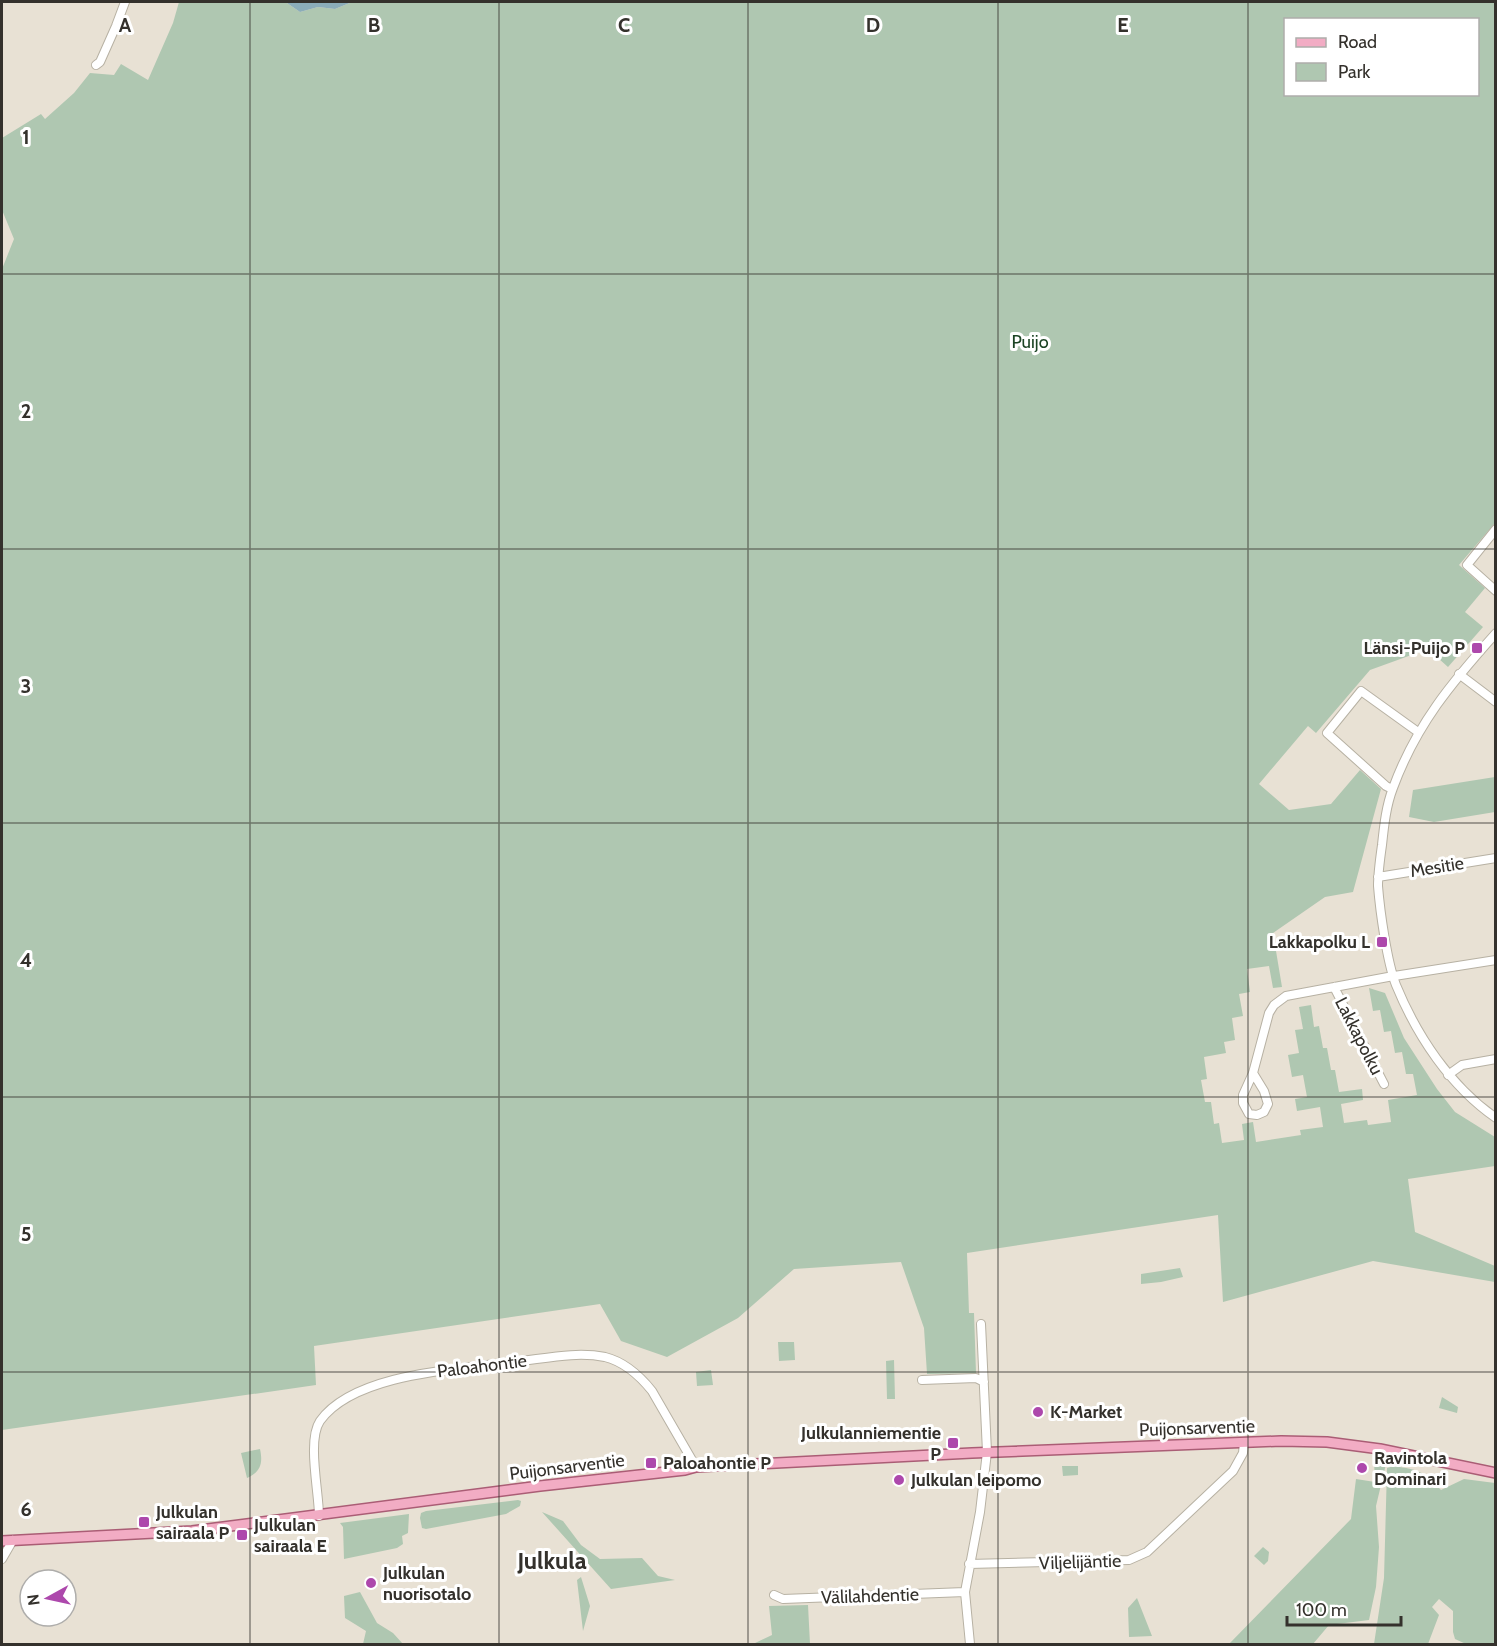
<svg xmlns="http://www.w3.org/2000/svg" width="1497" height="1646" font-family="Cabin,sans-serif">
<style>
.green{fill:#afc7b1;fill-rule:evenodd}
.water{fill:#8badb9}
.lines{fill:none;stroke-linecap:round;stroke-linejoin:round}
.minor-casing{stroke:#b7b1a3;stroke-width:10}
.major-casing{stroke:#aa5d75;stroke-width:12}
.minor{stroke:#fff;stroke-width:8}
.major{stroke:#f2acc4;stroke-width:9}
.grid{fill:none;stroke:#34312c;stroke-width:1.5;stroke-opacity:0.55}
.poi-dot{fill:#ad48ac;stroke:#fff;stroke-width:2}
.labels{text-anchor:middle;stroke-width:6;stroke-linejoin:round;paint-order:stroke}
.park-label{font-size:18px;fill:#1c4424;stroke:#fff}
.poi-label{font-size:18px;font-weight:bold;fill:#34312c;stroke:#fff;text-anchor:start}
.street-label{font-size:18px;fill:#34312c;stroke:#fff}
.district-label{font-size:24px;font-weight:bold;fill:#34312c;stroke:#fff}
.grid-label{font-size:20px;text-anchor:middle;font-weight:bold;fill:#34312c;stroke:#fff;stroke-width:6;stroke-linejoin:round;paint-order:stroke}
</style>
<rect width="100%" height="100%" fill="#e8e1d4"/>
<path class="green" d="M179,2H287V3L300,12L318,7L335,9L352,2H1495V523L1459,565L1485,588L1465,612L1483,627L1448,667L1428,649L1370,670L1316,733L1308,726L1259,784L1289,810L1331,804L1360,770L1381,789L1353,892L1325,897L1273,933L1282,987L1273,988L1269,966L1247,969L1250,992L1239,994L1243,1016L1232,1018L1235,1040L1224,1042L1226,1053L1204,1057L1207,1079L1201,1080L1205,1102H1211L1214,1124L1219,1123L1222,1143L1244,1140L1242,1124L1253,1122L1256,1142L1301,1135L1300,1130L1323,1127L1320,1107L1297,1111L1295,1099L1307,1097L1303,1075L1292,1077L1288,1055L1299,1053L1295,1030L1303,1029L1299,1007L1311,1005L1314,1027L1319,1026L1323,1048H1327L1331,1070H1335L1339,1092L1362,1089L1363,1100L1341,1104L1344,1123L1367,1120L1368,1125L1391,1122L1388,1100L1417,1095L1413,1074H1406L1402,1052L1395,1053L1391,1031L1384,1032L1380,1010L1373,1011L1369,988L1385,993L1404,1038L1437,1089L1455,1112L1495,1137V1166L1408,1179L1415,1232L1495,1266V1282L1373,1261L1223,1302L1218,1215L967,1253L969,1313H974L976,1373L927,1374L924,1328L901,1262L794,1269L738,1318L667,1357L621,1341L600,1304L314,1346L316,1385L2,1430V269L14,239L2,210V138L41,114L45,119L74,93L90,73L114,75L121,64L148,80L173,23ZM1286,20H1478V94H1286Z
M1495,777V812L1434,822L1409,817L1413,790Z
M1180,1268L1183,1277L1161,1282L1141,1284V1274Z
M778,1342H794L795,1360L779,1361Z
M894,1360L895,1399H887L886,1361Z
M711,1370L713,1385L697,1386L696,1372Z
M1442,1397L1458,1407L1457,1413L1439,1408Z
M260,1449C263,1463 261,1472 247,1478L241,1453Z
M1374,1461L1386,1464L1376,1506L1379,1547L1376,1587L1369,1620L1329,1625L1313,1644H1229L1351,1519L1356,1479L1375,1482Z
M1062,1466H1078V1475L1063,1476Z
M1394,1466C1419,1470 1424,1471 1441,1490L1464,1479L1495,1483V1643L1466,1644L1455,1639L1453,1632V1611L1439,1599L1432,1607L1439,1615L1428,1644H1374L1384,1578L1387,1468Z
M518,1500L521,1501L520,1506L506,1514L426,1529L422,1528L420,1518L421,1513L426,1511Z
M542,1512L563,1521L581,1545L600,1559L642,1558L658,1576L675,1580L611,1589Z
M409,1514L408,1533L402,1536L403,1544L397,1548L344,1559L343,1527L340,1523Z
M1263,1547L1269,1552L1268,1561L1264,1565L1254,1556Z
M581,1577L590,1606L583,1631L577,1580Z
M360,1592L377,1623L393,1633L403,1644H363L366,1631L345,1618L344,1596Z
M1137,1598L1152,1636L1129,1637L1128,1608Z
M808,1605L810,1644H753L772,1635L769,1606Z"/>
<path class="water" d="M287,2H352L335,9L318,7L300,12L287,3Z"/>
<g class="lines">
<defs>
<path id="minor" d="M96,65L100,62L116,26L125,2
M1496,529L1467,565L1496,591
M1496,633C1452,682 1416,725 1393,788C1386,806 1384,826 1382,845C1380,859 1378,873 1378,886C1380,911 1387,962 1396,985C1417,1036 1450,1086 1496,1118
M1459,674L1496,702
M1392,789L1386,786L1327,733L1361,691L1418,732
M1378,877L1496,858
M1334,987L1384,1084
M1253,1073L1264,1091L1268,1104L1264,1112L1257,1115L1249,1114L1243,1103V1095L1253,1073L1269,1013L1274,1005L1286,996L1388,977L1496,960
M1448,1075L1462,1065L1496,1059
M922,1380L976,1378L984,1382
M319,1516C319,1492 307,1440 320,1421C354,1373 460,1369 513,1362C543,1359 575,1351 605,1357C625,1362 640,1376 652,1391L696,1467
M2,1559L13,1540
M969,1564L1129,1560L1147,1552L1233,1471L1243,1453L1244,1442
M774,1595L783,1599L965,1592
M970,1644L965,1592L980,1512L987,1452L981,1324"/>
<path id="major" d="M2,1541L192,1531L540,1486L685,1470L696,1467L972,1453L1281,1441L1327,1442L1380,1449L1496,1473"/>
</defs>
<use href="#minor" class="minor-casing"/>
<use href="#major" class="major-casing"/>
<use href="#minor" class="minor"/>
<use href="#major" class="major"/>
</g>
<path class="grid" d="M250,2V1644M499,2V1644M748,2V1644M998,2V1644M1248,2V1644M2,274H1496M2,549H1496M2,823H1496M2,1097H1496M2,1372H1496"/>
<g class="poi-dot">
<rect x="1471" y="642" width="12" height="12" rx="3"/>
<rect x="1376" y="936" width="12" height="12" rx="3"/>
<circle cx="1038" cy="1412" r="6"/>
<rect x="947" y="1437" width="12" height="12" rx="3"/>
<rect x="645" y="1457" width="12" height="12" rx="3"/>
<circle cx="1362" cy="1468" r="6"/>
<circle cx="899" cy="1480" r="6"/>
<rect x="138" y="1516" width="12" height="12" rx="3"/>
<rect x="236" y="1529" width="12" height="12" rx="3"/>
<circle cx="371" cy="1583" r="6"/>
</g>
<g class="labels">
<g class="park-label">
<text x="1030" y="348">Puijo</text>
</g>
<g class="poi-label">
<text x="1465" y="654" text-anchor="end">Länsi-Puijo P</text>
<text x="1370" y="948" text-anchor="end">Lakkapolku L</text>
<text x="1050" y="1418">K-Market</text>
<text x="941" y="1439" text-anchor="end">Julkulanniementie<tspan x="941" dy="21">P</tspan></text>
<text x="1374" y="1464">Ravintola<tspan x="1374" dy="21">Dominari</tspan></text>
<text x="663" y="1469">Paloahontie P</text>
<text x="911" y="1486">Julkulan leipomo</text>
<text x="156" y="1518">Julkulan<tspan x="156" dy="21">sairaala P</tspan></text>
<text x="254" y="1531">Julkulan<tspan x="254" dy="21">sairaala E</tspan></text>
<text x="383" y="1579">Julkulan<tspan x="383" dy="21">nuorisotalo</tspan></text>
</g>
<g class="street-label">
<text transform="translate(1437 867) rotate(-9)" y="6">Mesitie</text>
<text transform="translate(1359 1036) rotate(63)" y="6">Lakkapolku</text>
<text transform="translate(482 1366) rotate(-7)" y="6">Paloahontie</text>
<text transform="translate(1197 1428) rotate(-2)" y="6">Puijonsarventie</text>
<text transform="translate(567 1467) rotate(-7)" y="6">Puijonsarventie</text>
<text transform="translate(1080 1562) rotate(-2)" y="6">Viljelijäntie</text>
<text transform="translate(870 1596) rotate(-2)" y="6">Välilahdentie</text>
</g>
<g class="district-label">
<text x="552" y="1569">Julkula</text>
</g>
</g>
<g class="grid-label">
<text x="125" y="32">A</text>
<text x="374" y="32">B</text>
<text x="624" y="32">C</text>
<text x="873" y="32">D</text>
<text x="1123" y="32">E</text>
<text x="26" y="144">1</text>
<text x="26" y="418">2</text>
<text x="26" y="693">3</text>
<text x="26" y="967">4</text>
<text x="26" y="1241">5</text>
<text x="26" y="1516">6</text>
</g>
<rect width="1497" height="1646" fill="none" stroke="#34312c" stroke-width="6"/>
<rect x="1284" y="18" width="195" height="78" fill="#ffffff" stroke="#aeadab" stroke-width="1.5"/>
<rect x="1296" y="38" width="30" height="9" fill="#f2acc4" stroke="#aeadab" stroke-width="1.5"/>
<text x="1338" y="48" font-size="18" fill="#34312c">Road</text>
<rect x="1296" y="63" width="30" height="18" fill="#afc7b1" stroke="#aeadab" stroke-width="1.5"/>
<text x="1338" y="78" font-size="18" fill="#34312c">Park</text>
<g transform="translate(48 1598) rotate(262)"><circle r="28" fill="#ffffff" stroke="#aeadab" stroke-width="1.5"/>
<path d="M0-4.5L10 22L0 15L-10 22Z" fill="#ad48ac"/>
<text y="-9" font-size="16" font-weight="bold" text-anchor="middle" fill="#34312c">N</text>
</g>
<path d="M1287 1616v9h114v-9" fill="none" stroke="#34312c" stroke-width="3"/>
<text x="1296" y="1616" font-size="18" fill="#34312c" stroke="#ffffff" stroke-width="4.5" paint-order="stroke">100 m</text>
</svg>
